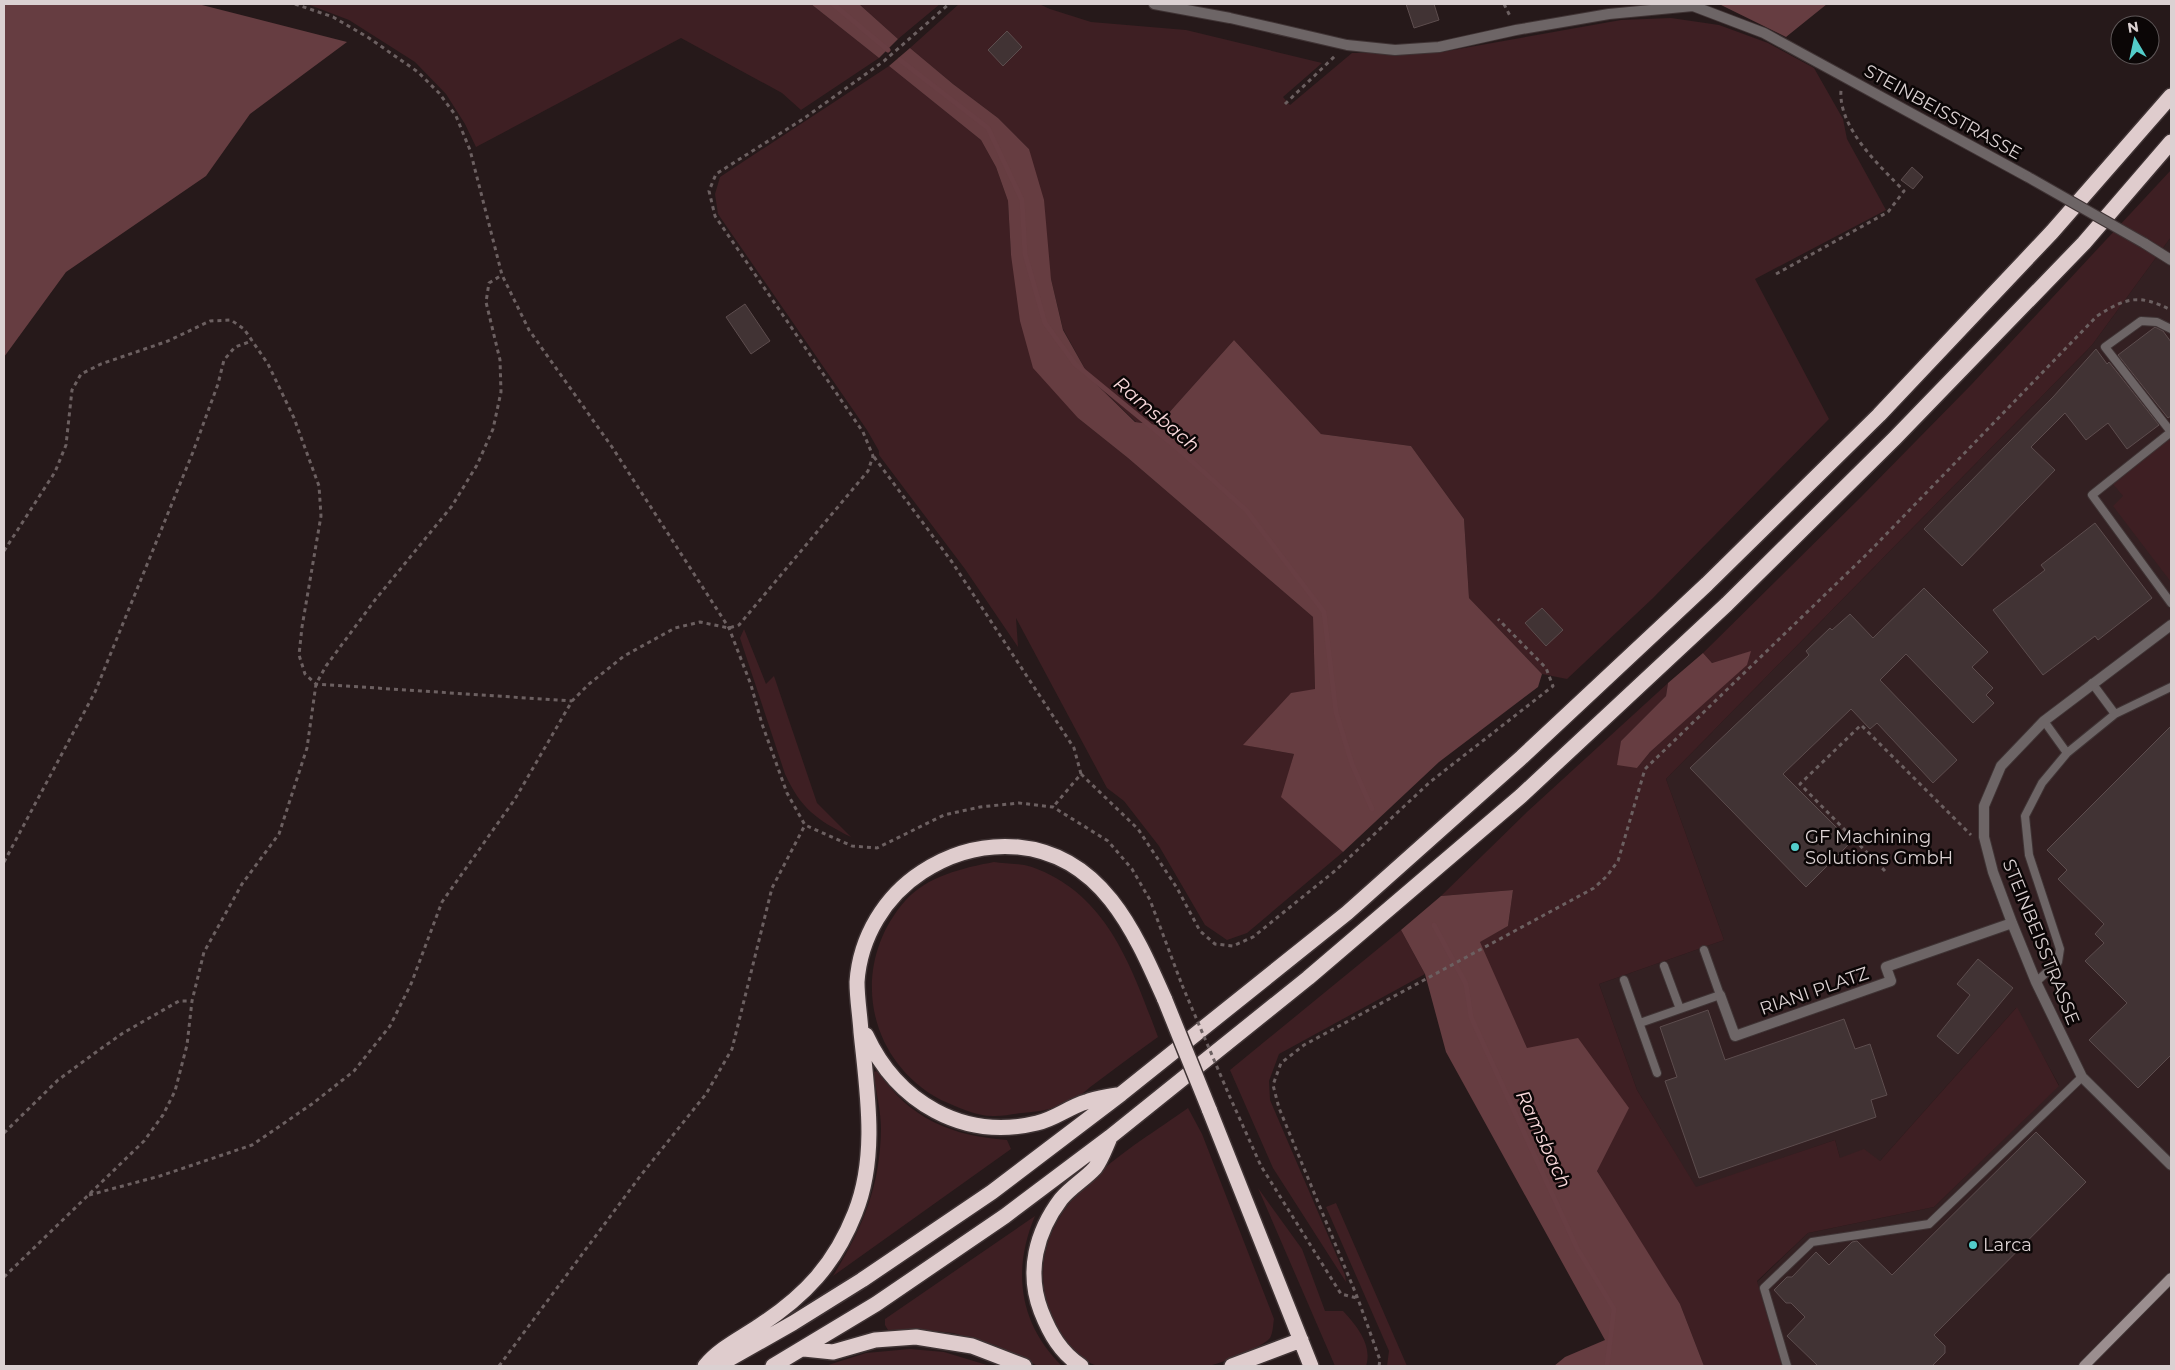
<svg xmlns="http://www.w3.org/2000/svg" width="2175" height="1370" font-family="Montserrat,sans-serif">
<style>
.built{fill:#332022}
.green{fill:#3e1f23}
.forest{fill:#663d41}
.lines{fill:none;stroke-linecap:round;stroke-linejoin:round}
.stream{stroke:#683e43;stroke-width:5}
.building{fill:#413334;stroke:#5d4d4e}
.lane-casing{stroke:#3f3334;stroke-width:10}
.street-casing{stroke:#3f3334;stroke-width:12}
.secondary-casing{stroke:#3f3334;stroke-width:12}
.highway-casing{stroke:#3f3334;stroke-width:18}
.path{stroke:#6c6061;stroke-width:3;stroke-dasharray:4 4;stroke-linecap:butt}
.lane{stroke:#6d6566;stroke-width:8}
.street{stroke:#6d6566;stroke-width:10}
.secondary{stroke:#9b8e8f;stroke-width:10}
.highway{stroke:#dfcccd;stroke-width:15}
.street-bridge-casing{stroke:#3f3334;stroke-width:12;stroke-linecap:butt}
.highway-bridge-casing{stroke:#3f3334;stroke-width:18;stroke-linecap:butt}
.path-bridge{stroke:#6c6061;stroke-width:3;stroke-dasharray:4 4;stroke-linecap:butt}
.street-bridge{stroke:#6d6566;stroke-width:10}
.highway-bridge{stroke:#dfcccd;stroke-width:15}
.poi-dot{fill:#53cdca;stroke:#0b0606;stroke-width:2}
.labels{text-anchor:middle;stroke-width:5;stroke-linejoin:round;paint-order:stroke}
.street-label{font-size:18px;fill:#dbd1d2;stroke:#0b0606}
.poi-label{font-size:18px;fill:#dbd1d2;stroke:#0b0606;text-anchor:start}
.water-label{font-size:19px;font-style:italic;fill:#f8d8db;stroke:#0b0606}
</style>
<rect width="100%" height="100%" fill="#26191a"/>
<path class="built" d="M2171,237V1366H1782L1757,1282L1808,1233L1934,1207L2059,1085L2016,1008L1880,1161L1840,1158L1835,1140L1696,1188L1637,1090L1599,984L1724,940L1666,779L2092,345Z"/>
<path class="green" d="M307,4H811L879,58L801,110L782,93L681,38L476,147L465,124L446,94L415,62L349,20Z
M859,4H940L898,39Z
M959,4H1039L1050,9L1091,22L1186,30L1322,63L1283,97L1290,105L1352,53H1436L1621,20L1671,18L1719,25L1768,43L1814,68L1843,119L1847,139L1886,210L1755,279L1829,419L1653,598L1567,679L1542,674L1469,598L1464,519L1411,446L1321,434L1234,340L1158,425L1136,422L1090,378L1063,329L1051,279L1029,149L998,118L953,84L910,48Z
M889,66L981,140L996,167L1008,201L1011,255L1078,418L1128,458L1313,617L1315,689L1244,745L1294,754L1282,797L1343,852L1247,933L1227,940L1205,925L1159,846L1124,801L1107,788L1016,618L1018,647L965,569L879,455V451L867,430L718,214L715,194L720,177Z
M2171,170V237L2092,345L1666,779L1724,940L1599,984L1637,1090L1696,1187L1835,1140L1840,1158L1864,1149L1880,1161L2017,1007L2059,1086L1934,1207L1808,1233L1757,1281L1782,1366H1704L1680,1304L1615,1202L1527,1048L1479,942L1508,926L1513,890L1441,896L1527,812L1668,683L1666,696L1621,741L1637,768L1650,752L1746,665L1750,652L1712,663L1703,653L1861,497L1971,385Z
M2168,439L2171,441V582L2113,506L2123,496L2113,484Z
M744,629L766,684L774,676L817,803L851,837C817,820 801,809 785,774L740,638Z
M994,862C1006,864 1021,863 1032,867C1108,894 1132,968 1158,1037C1137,1052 1117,1067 1097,1082C1088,1088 1079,1098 1069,1102C1055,1109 1037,1112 1022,1113C1013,1114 1004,1116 995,1116C978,1117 957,1107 941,1100C866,1060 849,965 905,901C927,876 963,868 994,862Z
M1401,930L1425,974L1279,1054L1269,1081L1270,1100L1345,1275L1346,1282L1273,1168L1230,1070Z
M878,1071C909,1119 952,1136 1007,1140L1011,1149L833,1276C863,1227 880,1187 881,1129C881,1111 876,1091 873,1072Z
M1188,1108L1202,1134L1274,1319C1273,1325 1273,1333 1270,1338C1263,1347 1220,1364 1208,1366C1188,1370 1157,1366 1136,1366C1124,1366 1106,1370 1095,1365C1072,1356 1054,1332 1048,1309C1020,1209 1119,1157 1188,1108Z
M1258,1188L1302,1249L1325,1311H1343C1356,1325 1373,1345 1366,1366H1335Z
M1336,1203L1407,1366H1387L1389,1351L1326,1207Z
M1035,1216C1012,1270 1019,1324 1062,1366H1038L995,1345L953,1333L916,1329L888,1330L885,1325V1319Z
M910,1349L944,1352L990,1366H825L866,1353Z"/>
<path class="forest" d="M4,4H198L347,42L250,114L206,176L66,272L4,357Z
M811,4H859L898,39L879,58Z
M1719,4H1827L1786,37Z
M910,48L953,84L998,118L1029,149L1044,200L1051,279L1063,330L1090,378L1135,422L1158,425L1234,340L1321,434L1411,446L1464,519L1469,598L1542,674L1538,687L1439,762L1343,852L1281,797L1294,754L1243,745L1291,693L1315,689L1313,617L1128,458L1078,418L1033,368L1020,321L1011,255L1008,201L996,167L981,140L889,66Z
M1751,651L1747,665L1650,752L1637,768L1617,765L1621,741L1666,696L1668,683L1703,653L1712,663Z
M1513,890L1508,926L1480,942L1527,1048L1578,1038L1629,1108L1597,1171L1680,1304L1704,1366H1554L1565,1357L1605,1340L1446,1052L1425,974L1401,930L1441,896Z"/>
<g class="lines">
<path class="stream" d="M833,4L888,50
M900,60L988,128L1022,200L1025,254L1045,323L1075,364L1177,448L1246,510L1324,612L1336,712L1352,764L1372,809
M1434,925L1466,984L1471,1017L1577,1248L1614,1309L1607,1366"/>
</g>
<path class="building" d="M1406,4H1434L1439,20L1414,28Z
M1007,31L1022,47L1003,66L988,50Z
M1912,167L1923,177L1913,189L1901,180Z
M745,304L770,341L751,354L726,317Z
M2155,327L2163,331L2171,342V416L2168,418L2118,355Z
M2096,349L2107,364L2109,362L2159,425L2127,449L2108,423L2086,440L2065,413L2031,447L2055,470L1962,566L1924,529L2053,397Z
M2095,523L2152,598L2098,640L2095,636L2043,675L1993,610L2045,570L2041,565Z
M1924,588L1988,652L1972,667L1993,688L1986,695L1994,703L1973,723L1906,654L1880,680L1957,760L1933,783L1877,723L1870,729L1851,709L1783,774L1851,842L1806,887L1690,768L1809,655L1806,651L1830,628L1832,630L1850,614L1873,638Z
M1542,608L1563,630L1546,646L1525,623Z
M2171,726V1055L2138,1088L2089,1040L2127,1003L2085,961L2104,943L2095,934L2104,924L2058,879L2067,870L2047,850Z
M1978,959L2013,988L1958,1054L1937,1036L1970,995L1957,984Z
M1708,1010L1725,1060L1844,1019L1855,1049L1870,1044L1887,1095L1871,1100L1876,1117L1699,1178L1665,1081L1677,1077L1660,1027Z
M2036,1132L2086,1182L1934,1335L1945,1346V1353L1932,1366H1818L1787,1336L1805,1317L1791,1303H1786L1774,1290L1787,1277H1792L1816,1252L1829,1265L1852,1242L1857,1241L1892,1275Z"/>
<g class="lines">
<defs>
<path id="lane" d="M2171,329L2157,322L2141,321L2105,347L2171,432L2092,495L2171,603
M2092,683L2115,714
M2044,721L2067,753
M1664,966L1680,1009
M1624,980L1657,1073
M2036,982L2058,962L2060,949L2029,855L2025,816L2042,783L2067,753L2115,714L2171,687
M1640,1023L1720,995L1704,950
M1787,1366L1764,1288L1812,1242L1929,1224L2082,1077"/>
<path id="street" d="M1154,4L1230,18L1347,45L1395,50L1439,47L1516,30L1609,14L1693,6L1764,33L2028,177
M2144,243L2171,260
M2171,625L2044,721L2001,766L1984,806V837L1993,872L2012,923L2036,982L2082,1077L2171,1165
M1720,995L1735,1036L1891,981L1886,967L2012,923"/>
<path id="secondary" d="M2084,1366L2171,1278"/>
<path id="highway" d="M866,1035C897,1102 963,1141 1037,1123C1055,1119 1069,1107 1086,1102C1095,1098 1106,1097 1116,1095
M1209,1109L1311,1366
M804,1349L833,1352L875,1340L916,1337L972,1346L1024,1366
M705,1366C720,1348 740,1339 759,1326C805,1296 835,1264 855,1213C878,1156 867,1091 861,1032C860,1015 857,999 857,982C860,937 885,896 922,872C951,853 983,844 1018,847C1102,855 1135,932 1165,1000
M717,1366L793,1323L862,1280L992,1192L1121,1094L1347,913L1522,757L1707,584L1879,415L2052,232L2171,96
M773,1366L876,1304L1005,1216L1110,1137L1308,978L1521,796L1727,604L1895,438L2084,243L2171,142
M1081,1366C1061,1353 1050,1334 1041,1311C1026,1272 1036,1232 1061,1199C1071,1187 1085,1179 1095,1168C1101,1160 1105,1149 1109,1140
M1232,1366L1301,1340"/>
</defs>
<use href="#lane" class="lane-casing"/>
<use href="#street" class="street-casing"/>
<use href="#secondary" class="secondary-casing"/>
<use href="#highway" class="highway-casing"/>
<path class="path" d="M295,4L333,17L369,38L418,72L439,93L456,116L470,150L502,275L529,330L612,447L729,628L751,685L762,724L787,793L805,825L852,846L877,848L944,815L980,807L1019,803L1053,807L1108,841L1132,869L1150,900L1182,985
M1504,4L1511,18
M1285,104L1335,56
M1776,274L1888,212L1904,191C1880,166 1838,128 1841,90
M874,457L952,562L1074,748L1081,774L1053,807
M4,551L55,472L66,445L72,390L81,374L101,364L168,341L210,321L231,320L244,329L268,364L294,418L319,486L321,516L302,627L299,655L305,674L316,684L572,701
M1081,774L1138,829L1177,888L1200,931L1215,944L1233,946L1253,937L1336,870L1430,782L1553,686L1546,668L1498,619
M4,862L95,692L193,452L218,384L224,360L235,347L252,341
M1885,871L1800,784L1861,725L1971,835
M1229,1095L1261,1166L1341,1294L1357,1298
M4,1133L58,1080L99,1050L123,1033L179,1001H192
M89,1195L160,1176L252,1145L312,1104L354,1071L390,1026L411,984L442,902L515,799L572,701L589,684L624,656L675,628L700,622L729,628L739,625L868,471L873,456L863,432L715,216L709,191L716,174L803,119L884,61L949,4
M4,1277L144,1141L163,1115L175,1091L187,1045L192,1001L204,952L242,884L279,834L307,748L316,684L326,666L375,600L452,506L477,465L493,429L501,392L500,360L486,302L489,283L502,275
M499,1366L641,1175L706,1094L732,1049L772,888L805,825
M1379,1366L1380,1360L1358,1299L1279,1108L1273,1085L1281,1063L1304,1045L1594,888L1607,876L1618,861L1645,769L1868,553L2097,316C2127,297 2139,294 2171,310"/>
<use href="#lane" class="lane"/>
<use href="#street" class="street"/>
<use href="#secondary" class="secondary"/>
<use href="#highway" class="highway"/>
<defs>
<path id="street-bridge" d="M2028,177L2144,243"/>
<path id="highway-bridge" d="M1165,1000L1209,1109"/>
</defs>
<use href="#street-bridge" class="street-bridge-casing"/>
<use href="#highway-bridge" class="highway-bridge-casing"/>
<path class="path-bridge" d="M1182,985L1229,1095"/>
<use href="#street-bridge" class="street-bridge"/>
<use href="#highway-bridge" class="highway-bridge"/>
</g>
<g class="poi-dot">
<circle cx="1795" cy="847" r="5"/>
<circle cx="1973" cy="1245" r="5"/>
</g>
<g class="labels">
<g class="street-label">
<text transform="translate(1943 112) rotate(29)" y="6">STEINBEISSTRASSE</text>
<text transform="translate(2041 942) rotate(68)" y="6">STEINBEISSTRASSE</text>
<text transform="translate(1814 991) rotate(-19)" y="6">RIANI PLATZ</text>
</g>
<g class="poi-label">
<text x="1805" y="843">GF Machining<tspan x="1805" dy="21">Solutions GmbH</tspan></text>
<text x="1983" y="1251">Larca</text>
</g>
<g class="water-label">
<text transform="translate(1157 414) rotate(40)" y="7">Ramsbach</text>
<text transform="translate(1544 1139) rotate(65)" y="7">Ramsbach</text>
</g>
</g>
<rect width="2175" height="1370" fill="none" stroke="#dbd1d2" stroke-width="10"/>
<g transform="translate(2135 40) rotate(351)"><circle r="24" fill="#0b0606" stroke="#5e5758"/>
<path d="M0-4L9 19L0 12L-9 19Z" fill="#53cdca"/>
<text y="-8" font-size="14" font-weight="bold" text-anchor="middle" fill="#dbd1d2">N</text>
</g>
</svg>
